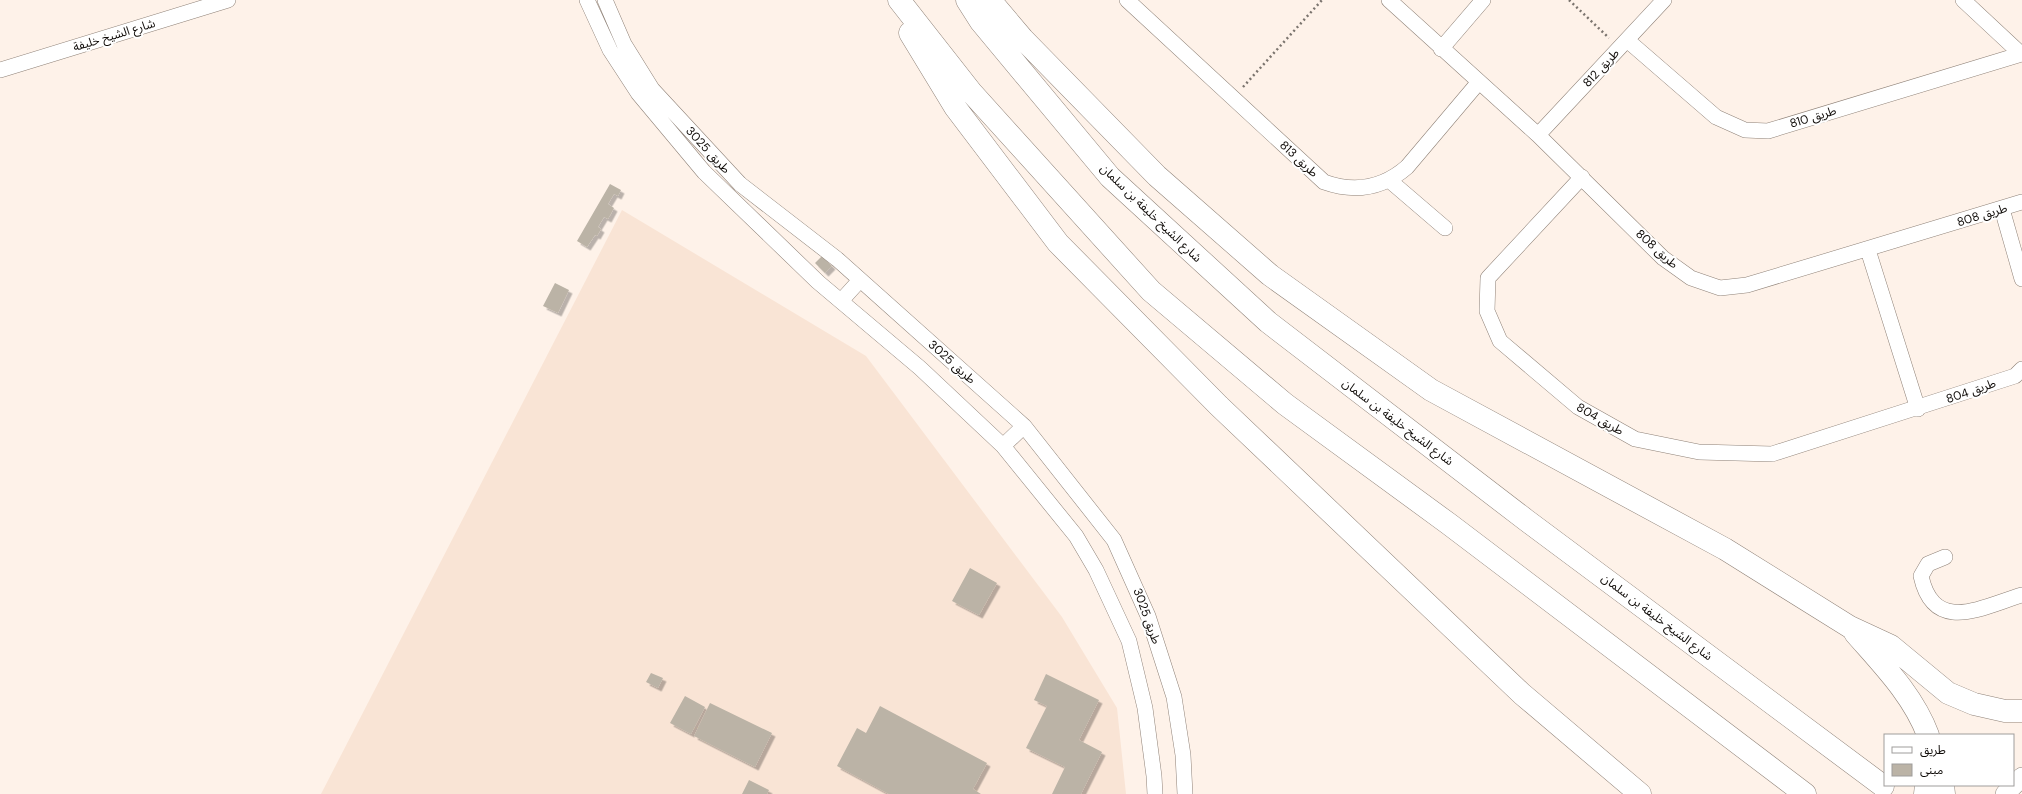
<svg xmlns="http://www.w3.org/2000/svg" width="2022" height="794" font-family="'DM Sans','Noto Sans Arabic',sans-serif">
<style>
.built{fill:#f9e4d5}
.building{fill:#bbb3a6;filter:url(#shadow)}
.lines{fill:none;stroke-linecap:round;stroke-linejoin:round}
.minor-casing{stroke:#8f8278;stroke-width:16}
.major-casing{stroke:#8f8278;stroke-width:20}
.highway-casing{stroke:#8f8278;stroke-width:23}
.path{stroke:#7b746e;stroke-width:2.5;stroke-dasharray:2 3;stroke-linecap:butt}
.minor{stroke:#fff;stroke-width:15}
.major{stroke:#fff;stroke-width:19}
.highway{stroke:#fff;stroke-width:22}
.labels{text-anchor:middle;stroke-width:4;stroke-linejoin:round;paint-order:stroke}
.street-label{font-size:12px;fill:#0f0b08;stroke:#fff}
</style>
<defs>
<filter id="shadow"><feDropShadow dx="3.5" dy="3.5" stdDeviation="0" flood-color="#0004"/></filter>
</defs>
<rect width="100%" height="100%" fill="#fef2e9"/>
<path class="built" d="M622,210L866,356L1062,617L1117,708L1126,794H321Z"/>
<path class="building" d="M610,184L621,190L618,196L614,194L608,204L614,208L608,219L604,217L598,227L601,229L597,236L595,235L587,247L577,241Z
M822,256L832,266L825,273L815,263Z
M555,283L569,290L558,313L543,306Z
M970,568L997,583L979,615L952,601Z
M651,673L663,678L658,688L646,682Z
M1046,674L1099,700L1079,740L1102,752L1081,794H1052L1065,767L1026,748L1047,706L1034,700Z
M685,696L705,707L691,734L670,723Z
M710,703L772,733L755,767L694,736Z
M880,706L987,763L973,789L981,794H889L837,766L857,728L866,733Z
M749,780L769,790L767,794H742Z"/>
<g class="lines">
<defs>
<path id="minor" d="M587,0L610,50L638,93L704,172L818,282L920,368L1003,446L1076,536L1096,570L1129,641L1145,708L1154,776L1155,794
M605,0L624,44L652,89L740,184L837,259L1024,426L1114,540L1148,616L1174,697L1183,755L1185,794
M1127,0L1324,182C1355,193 1383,188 1407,167L1478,83
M1389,0L1538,135L1663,258L1691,278L1720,288L1747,285L2022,202
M1963,0L2021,54
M1627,40L1716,117L1745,130L1768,131L2022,54
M1441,49L1483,0
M0,70L228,0
M1538,135L1664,0
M1582,177L1488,278L1487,311L1500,341L1578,407L1635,439L1699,452L1772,454L2015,376L2022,369
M1389,180L1445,228
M2002,209L2022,279
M1868,250L1918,409
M841,301L860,280
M1003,446L1024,426
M1945,557L1928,564L1921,576C1934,635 1982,607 2022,595"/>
<path id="major" d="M2005,794L2022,777"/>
<path id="highway" d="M899,0L972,93L1151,291L1285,404L1449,524L1805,794
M967,0L981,22L1110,177L1268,322L1526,520L1883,786
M990,0L1023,39L1157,176L1270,275L1431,390L1725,549L1850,627L1891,646L1948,693L1974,704L2005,711H2022
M910,33L955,107L1058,243L1219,406L1522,694L1640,794
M1855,633C1882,664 1913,695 1928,735
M1943,785L1944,794
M1925,794L1926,785"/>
</defs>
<use href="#minor" class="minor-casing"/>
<use href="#major" class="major-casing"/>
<use href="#highway" class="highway-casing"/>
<path class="path" d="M1569,0L1609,38
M1243,87L1322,0"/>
<use href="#minor" class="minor"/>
<use href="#major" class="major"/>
<use href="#highway" class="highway"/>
</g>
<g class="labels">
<g class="street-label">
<text transform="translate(114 35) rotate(-17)" y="4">شارع الشيخ خليفة</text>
<text transform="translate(1601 68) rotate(-47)" y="4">طريق 812</text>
<text transform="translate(1813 117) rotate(-17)" y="4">طريق 810</text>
<text transform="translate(708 150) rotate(47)" y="4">طريق 3025</text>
<text transform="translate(1299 159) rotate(43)" y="4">طريق 813</text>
<text transform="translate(1151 213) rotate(44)" y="4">شارع الشيخ خليفة بن سلمان</text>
<text transform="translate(1982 215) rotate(-17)" y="4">طريق 808</text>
<text transform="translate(1657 249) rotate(42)" y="4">طريق 808</text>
<text transform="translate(952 362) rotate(42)" y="4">طريق 3025</text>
<text transform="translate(1971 391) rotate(-19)" y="4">طريق 804</text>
<text transform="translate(1600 419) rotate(30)" y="4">طريق 804</text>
<text transform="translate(1398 422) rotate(37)" y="4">شارع الشيخ خليفة بن سلمان</text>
<text transform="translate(1147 616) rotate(70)" y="4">طريق 3025</text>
<text transform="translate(1657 617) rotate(37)" y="4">شارع الشيخ خليفة بن سلمان</text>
</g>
</g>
<rect x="1884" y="734" width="130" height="52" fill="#ffffff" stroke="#9f9d9c"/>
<rect x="1892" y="747" width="20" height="6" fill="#ffffff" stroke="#9f9d9c"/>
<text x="1920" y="754" font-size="12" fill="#0f0b08">طريق</text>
<rect x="1892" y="764" width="20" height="12" fill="#bbb3a6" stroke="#9f9d9c"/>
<text x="1920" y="774" font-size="12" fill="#0f0b08">مبنى</text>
</svg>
